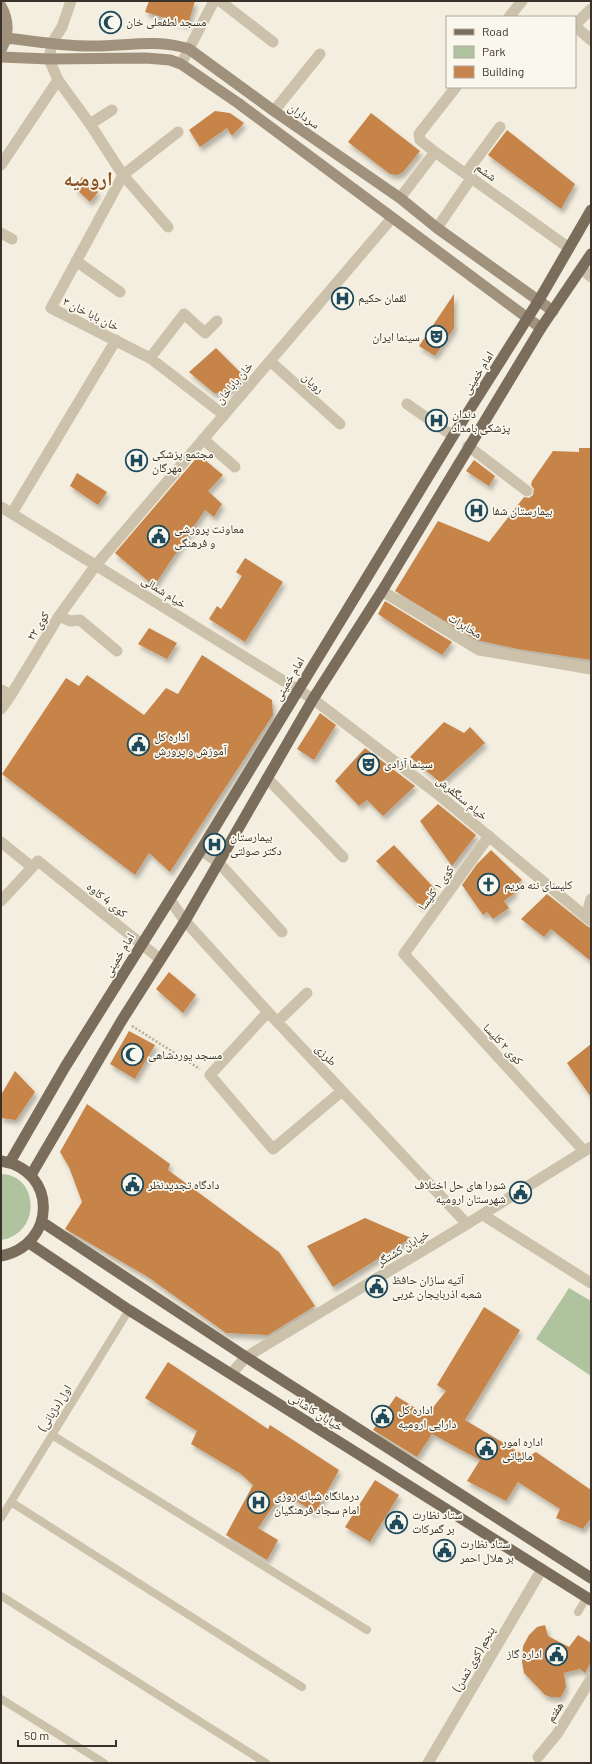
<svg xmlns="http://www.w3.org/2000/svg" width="592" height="1764" font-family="Barlow,'Noto Naskh Arabic',sans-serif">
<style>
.green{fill:#afc39f}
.building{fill:#c7844a;filter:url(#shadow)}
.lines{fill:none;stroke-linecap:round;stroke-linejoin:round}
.path{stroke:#b8ac95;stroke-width:2.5;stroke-dasharray:2 2;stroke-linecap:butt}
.service{stroke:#ccc1ab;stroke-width:8}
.pedestrian{stroke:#ccc1ab;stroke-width:11}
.minor{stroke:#ccc1ab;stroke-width:11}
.tertiary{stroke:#ccc1ab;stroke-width:11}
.secondary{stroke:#a0917c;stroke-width:11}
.primary{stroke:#7b6d5b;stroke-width:11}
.labels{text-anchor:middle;stroke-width:3.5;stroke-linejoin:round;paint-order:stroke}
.poi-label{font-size:12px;fill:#3a322a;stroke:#faf7ec;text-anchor:start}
.street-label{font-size:12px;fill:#3a322a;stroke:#faf7ec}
.town-label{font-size:20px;font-weight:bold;fill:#8a5222;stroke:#faf7ec}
</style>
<defs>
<filter id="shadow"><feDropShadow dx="2.5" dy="4.5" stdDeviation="2" flood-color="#0004"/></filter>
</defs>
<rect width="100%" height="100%" fill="#f3eedf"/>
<path class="green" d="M1,1174C40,1175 41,1234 1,1240Z
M569,1288L591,1301V1376L536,1339Z"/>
<path class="building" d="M149,1H195L188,25L145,12Z
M215,111L230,113L244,123L232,136L227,128L200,147L189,130Z
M371,113L420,151L403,172L397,175L390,174L348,142Z
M507,130L575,184L561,209L488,155Z
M82,177L98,192L90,202L75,188Z
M454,294V328L435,356L419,346Z
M216,348L244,376L232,389L224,393H214L189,372Z
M579,448H591V660L517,649L476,640L395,591L438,521L489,542L524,497L529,498L533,495L534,489L531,485L532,481L553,451L579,452Z
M199,455L223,475L208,491L222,504L214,517L205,510L154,586L115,553Z
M474,460L495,476L489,486L466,471Z
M77,473L107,492L98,505L70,486Z
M245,558L283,582L245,642L209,619L217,606L221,609L242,576L236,572Z
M385,601L452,642L442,655L411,636L378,614Z
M149,628L177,643L167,659L138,644Z
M202,655L272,700L273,715L170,872L149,853L135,875L2,774L66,678L79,686L87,675L144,715L166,688L178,694Z
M320,713L336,725L314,760L297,749Z
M444,722L464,733L470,727L485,743L441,783L410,757Z
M365,748L415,786L383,816L367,800L359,806L335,781Z
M438,804L476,835L452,866L420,821Z
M394,845L435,889L421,907L376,861Z
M491,850L522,880L513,888L515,893L504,901L509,908L493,919L487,912L483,915L462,885L477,864Z
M547,894L587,926L591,928V961L551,929L544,937L521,919Z
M169,972L196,995L183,1013L156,989Z
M129,1031L155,1045L135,1079L110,1064Z
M591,1044V1097L567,1063Z
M15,1071L35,1092L16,1120L1,1118V1095Z
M87,1104L170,1164L168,1170L279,1252L315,1306L268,1335L226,1333L148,1277L65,1229L82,1202L69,1167L60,1152Z
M365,1218L411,1238L333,1287L307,1246Z
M484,1307L520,1330L465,1420L527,1457L536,1452L591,1490V1518L583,1529L556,1518L560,1509L518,1482L506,1501L467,1481L480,1460L432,1434L417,1457L373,1430L396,1396L427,1415L446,1391L437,1385Z
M168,1362L268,1429L270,1425L339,1470L315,1513L283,1492L258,1528L278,1540L267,1560L226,1535L253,1485L241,1474L191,1444L197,1431L145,1398Z
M375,1480L399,1495L370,1542L345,1527Z
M545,1625L548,1636L569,1647L578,1635L591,1643V1662L585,1673L580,1669L564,1673L566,1687L561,1697H551L545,1695L524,1673L522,1662L523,1646L529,1635L537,1627Z"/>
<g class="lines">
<path class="path" d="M132,1026L200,1069"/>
<path class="service" d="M52,1435L367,1630
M11,1502L302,1687
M1,1518L129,1310
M1,1596L266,1763
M578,1612L587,1597
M1,1699L104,1763"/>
<path class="pedestrian" d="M468,446L527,491
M313,699L440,796L591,921"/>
<path class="minor" d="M71,1L62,27L52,43L49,59L58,80L90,124L123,175L168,227
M220,1L273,42
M509,17L522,1
M575,25L591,9
M575,26L591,40
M181,64L214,1
M274,111L320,54
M90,124L112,110
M178,132L123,175L51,308L150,358L224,415
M435,152L420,140L419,134L456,87
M1,165L58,80
M466,173L500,127
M400,198L435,152L569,248
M437,228L472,177
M1,233L12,239
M76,261L120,292
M582,269L591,277
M150,358L184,314L205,333L217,321
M270,361L340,424
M407,404L453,436
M203,439L235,467
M12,513L116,340
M382,591L479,650L591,669
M59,616L70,621L80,620L117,651
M1,690L11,695L59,616L96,565
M1,709L11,695
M267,778L343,857
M489,836L404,954L584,1151
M1,842L32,867
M201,850L219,863L282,932
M170,900L185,921L268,1012L467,1224
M1,901L38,861L160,959
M586,917L591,899
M268,1012L210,1075L273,1149L342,1091
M277,1022L307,993
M483,1215L591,1283
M538,1757L557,1734L591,1679
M428,1763L542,1569"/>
<path class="tertiary" d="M1,507L313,699
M96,565L392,218
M231,1374L246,1357L467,1224L591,1147"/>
<path class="secondary" d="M1,6C9,20 9,35 1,50
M6,38C33,41 61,46 89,46C124,47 154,38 189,49L274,111L400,198L437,228L553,311
M1,57L49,59L146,58L170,60L181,64L238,103L541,328"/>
<path class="primary" d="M1,1161C58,1170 57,1245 1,1256
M10,1162L65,1067L201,850L453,436L539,300L591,210
M31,1175L122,1020L185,921L313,699L382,591L541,328L591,254
M42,1222L246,1357L591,1578
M29,1243L129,1310L591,1600"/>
</g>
<defs>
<symbol id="mosque-ring" viewBox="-11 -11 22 22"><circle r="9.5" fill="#faf7ec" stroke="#1f4a5c" stroke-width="1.5"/><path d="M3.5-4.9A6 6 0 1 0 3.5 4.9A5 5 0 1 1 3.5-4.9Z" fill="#1f4a5c"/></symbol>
<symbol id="hospital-ring" viewBox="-11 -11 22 22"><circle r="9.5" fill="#faf7ec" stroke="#1f4a5c" stroke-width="1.5"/><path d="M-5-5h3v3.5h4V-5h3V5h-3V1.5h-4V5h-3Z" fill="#1f4a5c"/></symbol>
<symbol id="theatre-ring" viewBox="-11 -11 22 22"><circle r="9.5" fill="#faf7ec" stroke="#1f4a5c" stroke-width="1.5"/><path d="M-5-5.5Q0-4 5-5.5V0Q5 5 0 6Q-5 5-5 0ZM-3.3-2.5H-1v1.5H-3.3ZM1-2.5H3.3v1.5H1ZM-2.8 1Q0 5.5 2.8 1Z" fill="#1f4a5c"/></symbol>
<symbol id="civic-ring" viewBox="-11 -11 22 22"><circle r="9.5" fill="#faf7ec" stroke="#1f4a5c" stroke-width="1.5"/><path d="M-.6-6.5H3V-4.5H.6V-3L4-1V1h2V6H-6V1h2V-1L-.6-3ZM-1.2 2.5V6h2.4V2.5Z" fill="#1f4a5c"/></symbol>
<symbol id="church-ring" viewBox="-11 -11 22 22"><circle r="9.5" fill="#faf7ec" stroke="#1f4a5c" stroke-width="1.5"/><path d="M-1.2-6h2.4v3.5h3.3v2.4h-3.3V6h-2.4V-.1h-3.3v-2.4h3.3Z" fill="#1f4a5c"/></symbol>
</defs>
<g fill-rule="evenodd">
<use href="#mosque-ring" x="98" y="10" width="25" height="25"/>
<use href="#hospital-ring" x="330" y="286" width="25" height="25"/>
<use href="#theatre-ring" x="424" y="324" width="25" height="25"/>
<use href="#hospital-ring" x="424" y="408" width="25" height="25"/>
<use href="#hospital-ring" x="124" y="448" width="25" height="25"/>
<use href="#hospital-ring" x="464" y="498" width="25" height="25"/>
<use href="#civic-ring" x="146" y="524" width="25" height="25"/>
<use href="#civic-ring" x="126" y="732" width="25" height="25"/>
<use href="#theatre-ring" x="356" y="752" width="25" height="25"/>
<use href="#hospital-ring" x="202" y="832" width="25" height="25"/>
<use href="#church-ring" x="476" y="872" width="25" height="25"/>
<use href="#mosque-ring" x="120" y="1042" width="25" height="25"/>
<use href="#civic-ring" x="120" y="1172" width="25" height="25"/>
<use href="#civic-ring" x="508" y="1180" width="25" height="25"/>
<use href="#civic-ring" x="364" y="1274" width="25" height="25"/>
<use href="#civic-ring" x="370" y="1404" width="25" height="25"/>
<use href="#civic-ring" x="474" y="1436" width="25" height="25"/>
<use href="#hospital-ring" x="246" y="1490" width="25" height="25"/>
<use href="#civic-ring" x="384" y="1510" width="25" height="25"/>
<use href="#civic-ring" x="432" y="1538" width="25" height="25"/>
<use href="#civic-ring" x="544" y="1642" width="25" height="25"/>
</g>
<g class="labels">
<g class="poi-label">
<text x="126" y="26">مسجد لطفعلی خان</text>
<text x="358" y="302">لقمان حکیم</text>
<text x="420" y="341" text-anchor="end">سینما ایران</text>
<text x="452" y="418">دندان‌<tspan x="452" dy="14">پزشکی بامداد</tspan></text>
<text x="152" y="458">مجتمع پزشکی<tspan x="152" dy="14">مهرگان</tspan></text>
<text x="492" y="515">بیمارستان شفا</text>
<text x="174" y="533">معاونت پرورشی<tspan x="174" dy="14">و فرهنگی</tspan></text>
<text x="154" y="741">اداره کل<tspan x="154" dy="14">آموزش و پرورش</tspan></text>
<text x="384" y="768">سینما آزادی</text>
<text x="230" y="841">بیمارستان<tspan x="230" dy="14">دکتر صولتی</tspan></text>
<text x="504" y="889">کلیسای ننه مریم</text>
<text x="148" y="1059">مسجد یوردشاهی</text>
<text x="148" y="1189">دادگاه تجدیدنظر</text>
<text x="506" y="1189" text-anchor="end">شورا های حل اختلاف<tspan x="506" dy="14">شهرستان ارومیه</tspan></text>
<text x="392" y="1284">آتیه سازان حافظ<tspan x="392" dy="14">شعبه اذربایجان غربی</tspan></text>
<text x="398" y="1414">اداره کل<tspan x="398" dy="14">دارایی ارومیه</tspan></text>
<text x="502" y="1446">اداره امور<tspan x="502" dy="14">مالیاتی</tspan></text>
<text x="274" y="1500">درمانگاه شبانه روزی<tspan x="274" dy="14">امام سجاد فرهنگیان</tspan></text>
<text x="412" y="1519">ستاد نظارت<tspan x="412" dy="14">بر گمرکات</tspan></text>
<text x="460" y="1548">ستاد نظارت<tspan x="460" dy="14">بر هلال احمر</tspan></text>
<text x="542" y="1658" text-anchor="end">اداره گاز</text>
</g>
<g class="street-label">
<text transform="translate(304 116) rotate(35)" y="4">سرداران</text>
<text transform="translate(486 172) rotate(36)" y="4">ششم</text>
<text transform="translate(91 314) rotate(26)" y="4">خان بابا خان ۳</text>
<text transform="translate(478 373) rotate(-58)" y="4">امام خمینی</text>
<text transform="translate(234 383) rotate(-50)" y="4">خان باباخان</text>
<text transform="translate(313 383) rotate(42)" y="4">رویان</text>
<text transform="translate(164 592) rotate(32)" y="4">خیام شمالی</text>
<text transform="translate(38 626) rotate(-58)" y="4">کوی ۲۲</text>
<text transform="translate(465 626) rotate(31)" y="4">مخابرات</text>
<text transform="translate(289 679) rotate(-59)" y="4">امام خمینی</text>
<text transform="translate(462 798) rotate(39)" y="4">خیام سنگفرش</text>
<text transform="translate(436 888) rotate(-54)" y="4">کوی ۱ کلیسا</text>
<text transform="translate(107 900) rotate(39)" y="4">کوی 4 کاوه</text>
<text transform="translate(119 955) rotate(-59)" y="4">امام خمینی</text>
<text transform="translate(503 1044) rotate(47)" y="4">کوی ۲ کلیسا</text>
<text transform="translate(326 1055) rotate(47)" y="4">طرزی</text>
<text transform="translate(403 1248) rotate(-31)" y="4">خیابان کشتگر</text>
<text transform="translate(55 1408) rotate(-58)" y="4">اول (دژبانی)</text>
<text transform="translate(316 1412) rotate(32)" y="4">خیابان کاشانی</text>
<text transform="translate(474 1659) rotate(-60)" y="4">پنجم (کوی تمدن)</text>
<text transform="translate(555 1712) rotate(-58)" y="4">هفتم</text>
</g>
<g class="town-label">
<text x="88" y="186">ارومیه</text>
</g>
</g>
<rect width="592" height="1764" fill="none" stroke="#3a322a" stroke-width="4"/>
<rect x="446" y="16" width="130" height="72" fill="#faf7ec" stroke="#ada89e"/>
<rect x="454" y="29" width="20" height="6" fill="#7b6d5b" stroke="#ada89e"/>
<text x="482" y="36" font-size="12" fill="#3a322a">Road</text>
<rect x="454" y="46" width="20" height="12" fill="#afc39f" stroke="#ada89e"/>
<text x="482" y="56" font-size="12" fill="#3a322a">Park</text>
<rect x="454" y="66" width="20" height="12" fill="#c7844a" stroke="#ada89e"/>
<text x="482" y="76" font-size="12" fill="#3a322a">Building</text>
<path d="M18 1740v6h98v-6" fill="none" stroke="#3a322a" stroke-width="2"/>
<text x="24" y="1740" font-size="12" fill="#3a322a" stroke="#faf7ec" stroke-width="3" paint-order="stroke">50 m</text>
</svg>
